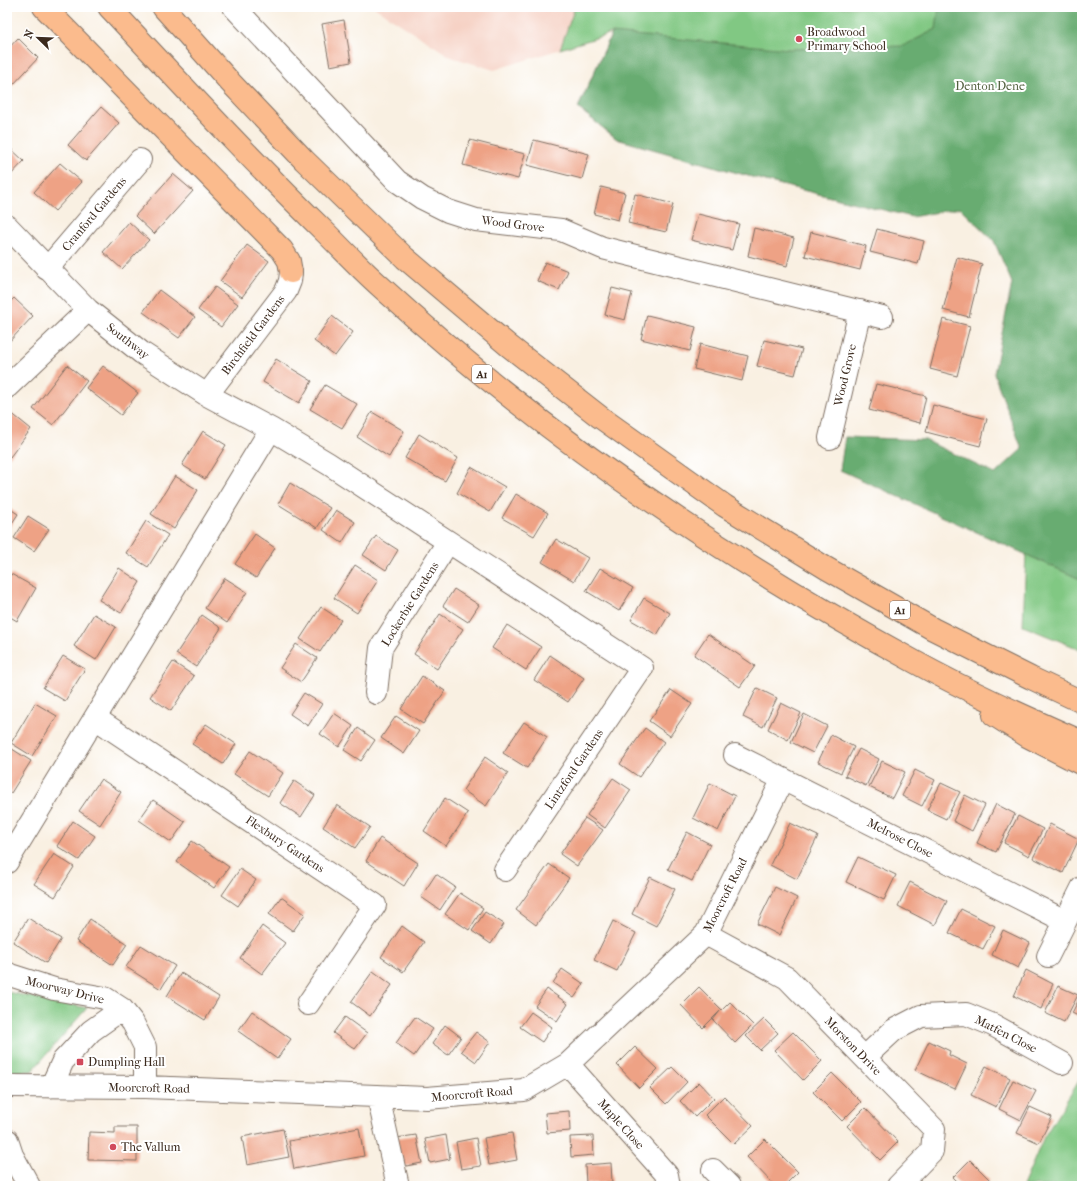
<svg xmlns="http://www.w3.org/2000/svg" width="1089" height="1193" font-family="'IM FELL French Canon',serif">
<style>
.built{fill:#f6d2c5}
.green{fill:#81c883;stroke:#5e7950}
.forest{fill:#68ac71;stroke:#526b48}
.building{fill:#eea285}
.lines{fill:none;stroke-linecap:round;stroke-linejoin:round}
.minor-casing{stroke:#7e6f63;stroke-width:24}
.trunk-casing{stroke:#7e6f63;stroke-width:24}
.minor{stroke:#fff;stroke-width:22}
.trunk{stroke:#fbbb8d;stroke-width:22}
.poi-dot{fill:#d1495b;stroke:#fff;stroke-width:1.5}
.labels{text-anchor:middle;stroke-width:4;stroke-linejoin:round;paint-order:stroke}
.shield{fill:#fff;stroke:#766a62;stroke-width:1}
.shield-label{font-size:11px;font-weight:bold;fill:#3b2a1e}
.poi-label{font-size:12px;fill:#3b2a1e;stroke:#fff;text-anchor:start}
.park-label{font-size:12px;fill:#546141;stroke:#fff}
.street-label{font-size:12px;fill:#3b2a1e;stroke:#fff}
</style>
<rect width="100%" height="100%" fill="#fff"/>
<filter id="ink" filterUnits="userSpaceOnUse"><feTurbulence type="fractalNoise" baseFrequency=".025" numOctaves="2"/><feDisplacementMap in="SourceGraphic" scale="8" xChannelSelector="R" yChannelSelector="G"/><feConvolveMatrix kernelMatrix="1 2 1 2 8 2 1 2 1" color-interpolation-filters="sRGB"/></filter>
<filter id="wash" filterUnits="userSpaceOnUse"><feTurbulence type="fractalNoise" baseFrequency=".012" numOctaves="4" result="noise"/><feDisplacementMap in="SourceGraphic" scale="16" xChannelSelector="R" yChannelSelector="G"/><feGaussianBlur stdDeviation="0.9" result="paint"/><feColorMatrix in="noise" values="0 0 0 0 0 0 0 0 0 0 0 0 0 0 0 0 0 1.4 0 .05"/><feComposite in="paint" operator="in"/></filter>
<g filter="url(#wash)">
<rect width="100%" height="100%" fill="#f9f0e2"/>
<path class="built" d="M374,7H939L612,33L494,70L451,57Z"/>
<path class="green" d="M575,7H1082V650L1023,626L1032,404L1049,233L927,193L847,201L770,182L617,139L578,108L612,33L560,49Z
M7,992L87,1008L32,1071L7,1072Z
M1082,1076V1186H1023L1044,1137Z"/>
<path class="forest" d="M939,7H1082V580L840,470L845,437L925,440L995,474L1022,449L994,374L1012,283L994,241L960,208L912,217L770,182L617,139L578,108L612,33L789,49L903,46L936,29Z"/>
<g id="blocks">
<path class="building" d="M344,20L351,62L330,66L322,24Z
M18,38L38,58L12,86L7,81V50Z
M101,107L119,123L86,161L68,145Z
M470,140L525,154L518,179L463,165Z
M534,140L589,154L582,179L527,165Z
M7,145L24,161L7,179Z
M60,163L82,182L55,211L34,192Z
M173,174L193,191L154,234L135,216Z
M601,187L625,193L618,220L594,214Z
M635,194L673,204L666,232L628,223Z
M698,214L739,224L732,250L691,240Z
M129,222L149,240L122,269L103,252Z
M754,228L794,238L787,266L748,256Z
M877,229L924,241L918,264L870,252Z
M811,232L866,246L860,270L805,256Z
M247,245L269,261L242,297L220,281Z
M957,257L982,264L969,317L943,310Z
M545,262L568,271L559,290L537,281Z
M215,287L238,304L221,327L198,310Z
M612,288L632,293L625,320L605,315Z
M159,290L195,317L179,338L143,312Z
M14,298L33,316L7,344V305Z
M647,315L696,327L690,351L641,339Z
M332,316L353,332L335,356L314,341Z
M943,319L970,326L957,376L930,369Z
M764,340L802,349L795,375L757,366Z
M700,344L748,356L742,381L694,369Z
M276,359L312,381L299,403L263,382Z
M67,365L87,381L53,425L33,409Z
M103,366L138,393L121,415L86,388Z
M876,384L926,396L920,423L869,410Z
M325,385L357,404L342,428L310,409Z
M933,405L987,419L980,446L926,432Z
M10,412L31,429L10,457L7,455V416Z
M372,412L404,431L389,457L357,437Z
M203,431L226,445L205,479L182,465Z
M419,434L458,458L445,481L405,458Z
M471,467L505,487L490,512L457,493Z
M175,476L198,490L174,529L151,514Z
M290,483L330,508L317,528L278,504Z
M516,494L548,513L534,536L502,518Z
M7,507L18,514L7,531Z
M336,510L355,522L342,543L323,530Z
M28,516L49,529L34,551L14,538Z
M146,521L168,535L148,567L126,553Z
M255,534L275,548L256,578L235,564Z
M376,536L398,550L386,570L363,555Z
M556,539L588,558L574,581L542,562Z
M355,565L378,580L357,613L334,598Z
M119,568L140,582L121,613L99,600Z
M600,568L633,588L619,611L586,591Z
M11,574L36,588L17,621L7,615V580Z
M225,578L247,592L227,623L205,608Z
M454,589L479,605L468,622L443,606Z
M644,598L670,613L657,635L631,620Z
M321,607L341,620L320,652L300,639Z
M94,614L116,627L96,660L74,646Z
M440,614L463,629L437,669L414,654Z
M202,615L221,628L196,667L176,654Z
M507,625L541,647L526,670L492,648Z
M708,634L755,666L740,687L694,655Z
M296,644L317,658L301,682L280,668Z
M550,655L584,678L568,702L534,680Z
M63,656L85,669L65,701L43,688Z
M173,662L194,676L171,711L150,697Z
M422,676L445,691L423,724L401,709Z
M757,688L777,698L763,727L743,717Z
M671,690L692,704L670,736L649,721Z
M304,693L322,704L308,726L290,714Z
M35,703L57,716L32,756L11,743Z
M781,703L801,713L788,740L768,729Z
M334,713L353,726L339,747L320,734Z
M804,714L827,726L813,753L791,742Z
M396,716L419,731L404,754L381,738Z
M524,722L547,737L527,768L503,753Z
M206,724L236,744L223,764L192,744Z
M358,728L375,740L361,761L344,750Z
M645,728L664,742L639,777L620,764Z
M831,735L854,747L841,773L818,762Z
M9,747L31,761L11,793L7,791V750Z
M859,749L879,759L866,786L845,776Z
M250,751L283,773L268,796L234,774Z
M485,757L508,773L486,806L463,790Z
M882,761L905,772L892,798L869,787Z
M915,770L935,780L922,806L902,796Z
M613,778L631,790L605,828L587,815Z
M101,779L121,792L100,825L79,811Z
M294,781L315,795L301,817L280,803Z
M710,783L735,796L718,831L693,818Z
M941,783L960,792L946,819L927,810Z
M965,795L985,805L972,831L953,821Z
M445,798L468,813L446,846L424,831Z
M153,800L185,822L171,842L139,820Z
M996,804L1015,814L996,852L977,843Z
M337,805L370,827L355,848L323,827Z
M1018,816L1043,829L1029,856L1004,843Z
M585,818L603,830L577,866L560,854Z
M73,821L95,836L79,860L57,846Z
M790,823L818,836L797,879L770,865Z
M1050,824L1079,839L1063,873L1033,858Z
M687,832L710,844L692,881L668,869Z
M380,838L418,863L404,886L366,861Z
M192,841L229,867L214,888L177,862Z
M54,854L74,867L55,897L34,884Z
M858,857L896,875L884,900L846,882Z
M549,864L569,878L536,925L516,910Z
M240,869L256,880L238,906L222,895Z
M436,874L455,887L440,910L421,897Z
M650,877L675,889L656,926L632,914Z
M910,882L947,901L935,925L898,906Z
M775,887L797,898L779,935L757,924Z
M460,893L483,908L469,930L445,914Z
M281,897L305,914L293,931L269,914Z
M961,909L995,926L983,949L949,933Z
M485,912L504,924L491,944L472,931Z
M28,918L61,939L46,963L13,942Z
M90,919L127,944L113,965L76,941Z
M613,921L636,933L617,971L594,960Z
M262,926L285,943L262,974L240,958Z
M402,926L424,942L403,972L381,957Z
M1003,930L1030,943L1018,968L992,955Z
M141,945L175,966L161,989L126,967Z
M562,969L584,984L574,998L553,983Z
M1026,970L1053,984L1041,1009L1014,996Z
M373,971L392,985L370,1016L351,1002Z
M181,973L219,997L205,1020L167,996Z
M1058,986L1078,995L1064,1022L1045,1013Z
M699,987L722,1010L730,1002L753,1025L735,1043L713,1020L720,1011L703,1028L681,1005Z
M547,989L568,1004L557,1021L535,1006Z
M1082,993V1018L1072,1013Z
M252,1011L291,1039L277,1059L238,1031Z
M531,1012L552,1027L542,1042L520,1027Z
M345,1017L367,1033L355,1049L333,1033Z
M415,1017L433,1029L414,1056L396,1043Z
M764,1019L778,1033L760,1050L746,1036Z
M445,1025L461,1037L448,1055L432,1044Z
M476,1032L490,1042L476,1062L461,1051Z
M793,1032L822,1061L803,1080L774,1050Z
M929,1041L950,1051L949,1055L967,1064L955,1089L915,1070Z
M635,1047L658,1069L639,1088L617,1065Z
M986,1066L1010,1078L996,1107L971,1095Z
M672,1067L687,1082L666,1104L650,1088Z
M832,1073L861,1102L842,1121L813,1092Z
M1013,1080L1036,1091L1021,1120L999,1109Z
M699,1082L714,1098L695,1117L680,1101Z
M724,1096L753,1126L734,1144L705,1115Z
M1030,1107L1052,1117L1039,1143L1017,1133Z
M865,1108L898,1142L880,1160L847,1126Z
M569,1111L570,1131L547,1133L545,1113Z
M115,1127H137V1161L88,1160L89,1132L115,1133Z
M359,1128L364,1156L294,1169L289,1141Z
M283,1129L289,1157L247,1165L242,1137Z
M512,1133L517,1160L489,1165L484,1138Z
M416,1135L422,1163L401,1167L396,1138Z
M446,1135L450,1159L430,1163L425,1139Z
M593,1136L594,1155L571,1157L570,1137Z
M476,1138L481,1166L461,1169L456,1142Z
M765,1139L798,1172L784,1186H775L747,1157Z
M970,1160L990,1180L983,1186H962L953,1177Z
M611,1163L612,1182L586,1184L585,1165Z"/>
</g>
</g>
<g filter="url(#ink)">
<use href="#blocks" fill-opacity="0" stroke="#7e6f63" stroke-width="1"/>
<g class="lines">
<defs>
<path id="minor" d="M234,7L397,181L422,198L448,211L476,220L561,230L603,248L882,317
M7,226L88,310L142,353L207,395L271,429L329,464L642,668L505,870
M47,269L140,160
M7,387L88,310
M207,395L286,291L290,281L291,272
M830,438L860,311
M376,693L381,648L448,542
M95,718L375,905L308,1004
M735,755L1065,921
M7,862L271,429
M706,934L787,978L934,1129L932,1151L898,1186
M1048,956L1082,888
M7,973L10,975L54,989L105,998L122,1009L133,1023L145,1047V1087
M865,1057L894,1030L921,1016L966,1014L993,1025L1062,1063
M568,1064L667,1175L669,1186
M7,1086L145,1087L427,1098L524,1090L568,1064L706,934L783,779
M51,1087L63,1061L91,1031L122,1009
M378,1096L398,1186
M7,1140L12,1155L29,1186
M713,1170L729,1186"/>
<path id="trunk" d="M44,7L282,250L289,261L291,272
M109,7C181,84 252,161 327,234C345,252 362,270 380,286C541,434 724,558 915,662C969,692 1026,717 1082,742
M163,7L230,82L304,160L405,258L509,346L600,417L725,506L826,568L933,629L1031,678L1082,702
M994,715L1027,736L1082,764"/>
</defs>
<use href="#minor" class="minor-casing"/>
<use href="#trunk" class="trunk-casing"/>
<use href="#minor" class="minor"/>
<use href="#trunk" class="trunk"/>
</g>
</g>
<g class="poi-dot">
<circle cx="799" cy="39" r="4"/>
<rect x="76" y="1058" width="8" height="8" rx="2"/>
<circle cx="113" cy="1147" r="4"/>
</g>
<g class="labels">
<g class="shield">
<rect x="472" y="365" width="20" height="18" rx="3"/>
<rect x="890" y="601" width="20" height="18" rx="3"/>
</g>
<g class="shield-label">
<text x="482" y="378">A1</text>
<text x="900" y="614">A1</text>
</g>
<g class="poi-label">
<text x="807" y="36">Broadwood<tspan x="807" dy="14">Primary School</tspan></text>
<text x="88" y="1066">Dumpling Hall</text>
<text x="121" y="1151">The Vallum</text>
</g>
<g class="park-label">
<text x="990" y="90">Denton Dene</text>
</g>
<g class="street-label">
<text transform="translate(94 214) rotate(-50)" y="4">Cranford Gardens</text>
<text transform="translate(513 224) rotate(7)" y="4">Wood Grove</text>
<text transform="translate(253 335) rotate(-53)" y="4">Birchfield Gardens</text>
<text transform="translate(128 341) rotate(38)" y="4">Southway</text>
<text transform="translate(845 375) rotate(-77)" y="4">Wood Grove</text>
<text transform="translate(410 604) rotate(-58)" y="4">Lockerbie Gardens</text>
<text transform="translate(574 769) rotate(-56)" y="4">Lintzford Gardens</text>
<text transform="translate(900 838) rotate(27)" y="4">Melrose Close</text>
<text transform="translate(285 844) rotate(34)" y="4">Flexbury Gardens</text>
<text transform="translate(725 895) rotate(-63)" y="4">Moorcroft Road</text>
<text transform="translate(65 990) rotate(14)" y="4">Moorway Drive</text>
<text transform="translate(1006 1034) rotate(27)" y="4">Matfen Close</text>
<text transform="translate(853 1046) rotate(46)" y="4">Morston Drive</text>
<text transform="translate(149 1088) rotate(1)" y="4">Moorcroft Road</text>
<text transform="translate(472 1094) rotate(-5)" y="4">Moorcroft Road</text>
<text transform="translate(621 1124) rotate(48)" y="4">Maple Close</text>
</g>
</g>
<rect width="1089" height="1193" fill="none" stroke="#fff" stroke-width="24"/>
<g transform="translate(38 38) rotate(293)" stroke="#ffffff" stroke-width="3" paint-order="stroke">
<path d="M0-3L7 15L0 10L-7 15Z" fill="#3b2a1e"/>
<text y="-6" font-size="11" font-weight="bold" text-anchor="middle" fill="#3b2a1e">N</text>
</g>
</svg>
